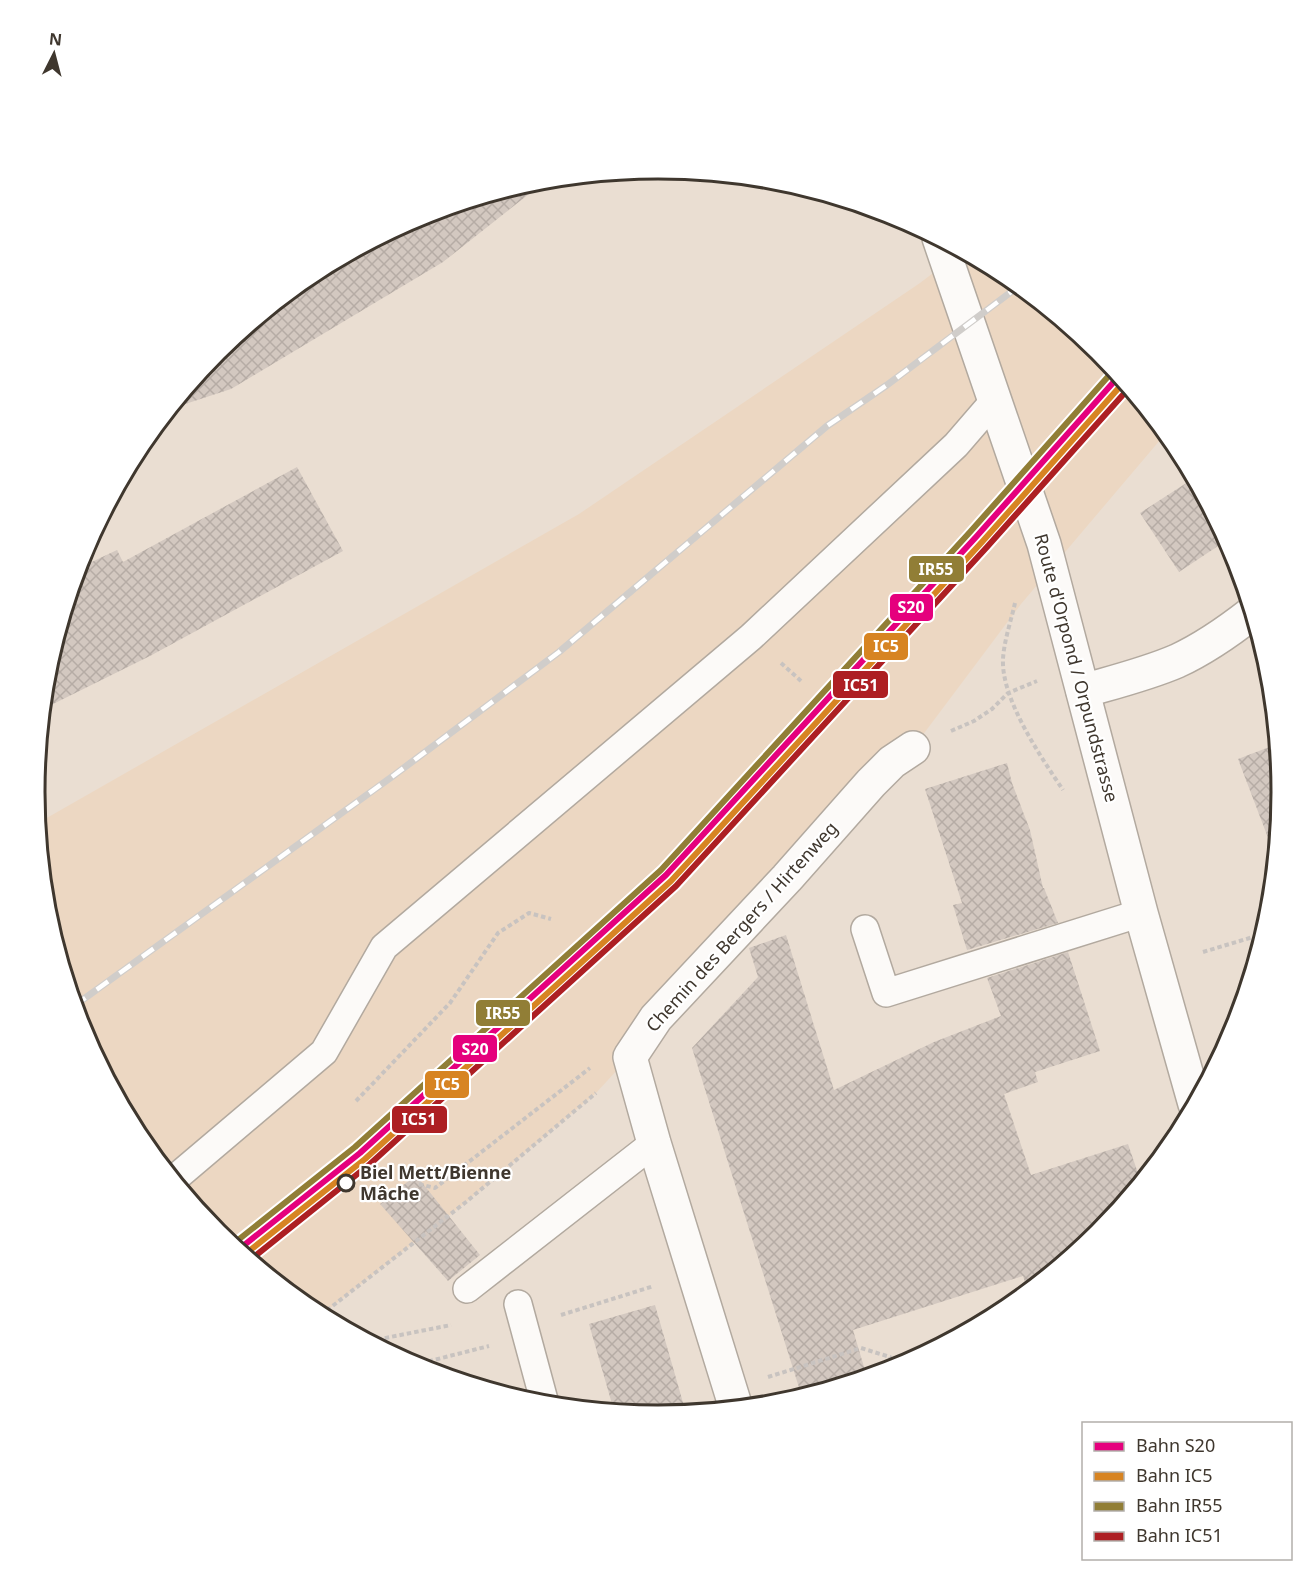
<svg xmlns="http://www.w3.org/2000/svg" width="1316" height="1584" font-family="'Noto Sans',sans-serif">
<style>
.built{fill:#ecd7c2}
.building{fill:url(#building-cross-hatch)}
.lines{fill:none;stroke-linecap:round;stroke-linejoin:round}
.service-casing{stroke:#b2a99f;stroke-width:30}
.minor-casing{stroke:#b2a99f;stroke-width:36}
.secondary-casing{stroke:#b2a99f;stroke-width:36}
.path{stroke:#c8c3c0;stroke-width:4;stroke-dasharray:4.5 3;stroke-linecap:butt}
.service{stroke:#fcfaf8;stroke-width:27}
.minor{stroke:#fcfaf8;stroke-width:33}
.secondary{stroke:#fcfaf8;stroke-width:33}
.rail-casing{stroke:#d0cdca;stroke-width:7}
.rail{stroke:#fff;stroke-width:4.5;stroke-dasharray:14;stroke-linecap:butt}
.rail-1-casing{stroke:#fff;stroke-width:10}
.rail-2-casing{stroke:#fff;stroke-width:10}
.rail-3-casing{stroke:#fff;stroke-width:10}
.rail-4-casing{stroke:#fff;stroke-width:10}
.rail-1{stroke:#e5007d;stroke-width:6}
.rail-2{stroke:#d78422;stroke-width:6}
.rail-3{stroke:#917e36;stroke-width:6}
.rail-4{stroke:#ad1f23;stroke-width:6}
.stop-dot{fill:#fff;stroke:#3f372e;stroke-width:3}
.labels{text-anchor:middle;stroke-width:4.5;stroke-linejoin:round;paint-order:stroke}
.street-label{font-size:18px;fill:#3f372e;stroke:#fff}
.stop-label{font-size:18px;font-weight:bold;fill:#3f372e;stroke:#fff;text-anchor:start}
.rim{fill:none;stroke:#3f372e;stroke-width:3}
.line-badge{stroke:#fff;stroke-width:2}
.badge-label{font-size:16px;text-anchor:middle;font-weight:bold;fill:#fff}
</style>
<defs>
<pattern id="building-cross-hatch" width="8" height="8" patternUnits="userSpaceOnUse" patternTransform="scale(1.5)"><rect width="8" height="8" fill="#d3c8c0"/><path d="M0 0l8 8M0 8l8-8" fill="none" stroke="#b6aca5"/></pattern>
</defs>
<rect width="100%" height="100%" fill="#eaded2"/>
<path class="built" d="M962,251L1005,274L1099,351L1166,433L1021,604L913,748L596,1093L466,1202L321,1315L311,1310L217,1233L139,1138L82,1030L46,913L38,823L579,514L920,283Z"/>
<path class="building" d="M548,179L443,262L231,389L170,409L217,351L312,273L420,216L537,180Z
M297,467L343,551L150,656L43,709L47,670L77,569L117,550L123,562Z
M1194,478L1227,540L1179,572L1140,513Z
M1277,744L1281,792L1275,856L1238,759Z
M1007,763L1012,783L1030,830L1043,888H1044L1058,923L967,950L953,905L962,903L925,789Z
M786,935L834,1090L934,1042L1001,1016L987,978L1068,952L1100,1051L1035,1072L1038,1082L1004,1094L1031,1175L1128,1144L1141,1182L1099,1233L1028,1291L1023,1276L853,1330L867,1377L802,1397L692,1048L758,977L749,948Z
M416,1175L480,1255L448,1281L380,1204Z
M655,1305L686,1413L658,1415L614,1411L589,1324Z"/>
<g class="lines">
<defs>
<path id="service" d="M865,929L886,993L1141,913
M173,1180L324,1052L384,947L751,637L956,445L994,401
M467,1289L654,1143
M518,1304L545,1404"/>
<path id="minor" d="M1083,691C1114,682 1147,674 1177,661C1203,649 1229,631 1252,613
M736,1408L654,1143L630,1057L656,1018L787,878L871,783L892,762L913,748"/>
<path id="secondary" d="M939,238L1044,544L1141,913L1195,1104"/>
</defs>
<use href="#service" class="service-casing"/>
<use href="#minor" class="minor-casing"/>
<use href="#secondary" class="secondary-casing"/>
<path class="path" d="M1015,603C1011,621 1004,641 1003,659C1001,699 1041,757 1063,790
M781,663L801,681
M951,731L974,721L992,709L1008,693L1037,681
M1203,952L1263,934
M356,1101L450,1003L498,933L529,913L551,919
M419,1184L435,1188L590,1068
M329,1309L335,1323
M321,1315L466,1202L596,1093
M561,1315L654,1286
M370,1341L451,1325
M414,1365L489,1346
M768,1377L861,1348L890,1357L893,1369"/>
<use href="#service" class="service"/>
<use href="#minor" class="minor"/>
<use href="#secondary" class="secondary"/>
<defs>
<path id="rail" d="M74,1006L393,776L559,652L827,426L887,385L1019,286"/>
</defs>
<use href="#rail" class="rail-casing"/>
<use href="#rail" class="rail"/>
<defs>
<path id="rail-1" d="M238,1250L360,1153L666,875L976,537L1119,376"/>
<path id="rail-2" d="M244,1255L365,1159L671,881L982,542L1124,382"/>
<path id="rail-3" d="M233,1244L355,1147L661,870L970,532L1113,371"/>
<path id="rail-4" d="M250,1260L370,1164L676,886L987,547L1129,388"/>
</defs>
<use href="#rail-1" class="rail-1-casing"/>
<use href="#rail-2" class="rail-2-casing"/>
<use href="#rail-3" class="rail-3-casing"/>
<use href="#rail-4" class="rail-4-casing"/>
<use href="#rail-1" class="rail-1"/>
<use href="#rail-2" class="rail-2"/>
<use href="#rail-3" class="rail-3"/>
<use href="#rail-4" class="rail-4"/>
</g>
<circle class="stop-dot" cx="346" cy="1183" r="8"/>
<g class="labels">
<g class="street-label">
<text transform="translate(1076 668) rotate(75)" y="6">Route d'Orpond / Orpundstrasse</text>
<text transform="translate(742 927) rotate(-48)" y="6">Chemin des Bergers / Hirtenweg</text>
</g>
<g class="stop-label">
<text x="360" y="1179">Biel Mett/Bienne<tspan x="360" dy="21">Mâche</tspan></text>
</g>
</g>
<path d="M0 0H1316V1584H0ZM45 792a613 613 0 1 1 1226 0a613 613 0 1 1-1226 0Z" fill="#fff" fill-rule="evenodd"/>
<path class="rim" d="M45 792a613 613 0 1 1 1226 0a613 613 0 1 1-1226 0Z"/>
<g class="line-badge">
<rect x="908" y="555" width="57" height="28" rx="6" fill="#917e36"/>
<rect x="889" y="593" width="45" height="29" rx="6" fill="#e5007d"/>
<rect x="863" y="632" width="46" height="29" rx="6" fill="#d78422"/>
<rect x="832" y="670" width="57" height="29" rx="6" fill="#ad1f23"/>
<rect x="475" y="999" width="56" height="28" rx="6" fill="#917e36"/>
<rect x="452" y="1034" width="46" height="29" rx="6" fill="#e5007d"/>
<rect x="424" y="1070" width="46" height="29" rx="6" fill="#d78422"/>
<rect x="391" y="1105" width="57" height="29" rx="6" fill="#ad1f23"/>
</g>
<g class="badge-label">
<text x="936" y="575">IR55</text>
<text x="911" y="613">S20</text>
<text x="886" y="652">IC5</text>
<text x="861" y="691">IC51</text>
<text x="503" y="1019">IR55</text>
<text x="475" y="1055">S20</text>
<text x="447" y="1090">IC5</text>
<text x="419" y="1125">IC51</text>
</g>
<rect x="1082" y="1422" width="210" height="138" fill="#ffffff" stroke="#b2afab" stroke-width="1.5"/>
<rect x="1094" y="1442" width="30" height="9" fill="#e5007d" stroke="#b2afab" stroke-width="1.5"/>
<text x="1136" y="1452" font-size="18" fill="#3f372e">Bahn S20</text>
<rect x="1094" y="1472" width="30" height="9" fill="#d78422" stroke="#b2afab" stroke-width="1.5"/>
<text x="1136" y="1482" font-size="18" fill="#3f372e">Bahn IC5</text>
<rect x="1094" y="1502" width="30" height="9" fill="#917e36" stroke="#b2afab" stroke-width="1.5"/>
<text x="1136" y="1512" font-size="18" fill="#3f372e">Bahn IR55</text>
<rect x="1094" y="1532" width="30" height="9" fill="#ad1f23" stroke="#b2afab" stroke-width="1.5"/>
<text x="1136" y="1542" font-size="18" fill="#3f372e">Bahn IC51</text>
<g transform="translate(54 54) rotate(6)" stroke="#ffffff" stroke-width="4.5" paint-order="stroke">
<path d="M0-4.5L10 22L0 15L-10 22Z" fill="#3f372e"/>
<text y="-9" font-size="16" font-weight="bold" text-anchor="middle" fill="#3f372e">N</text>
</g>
</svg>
